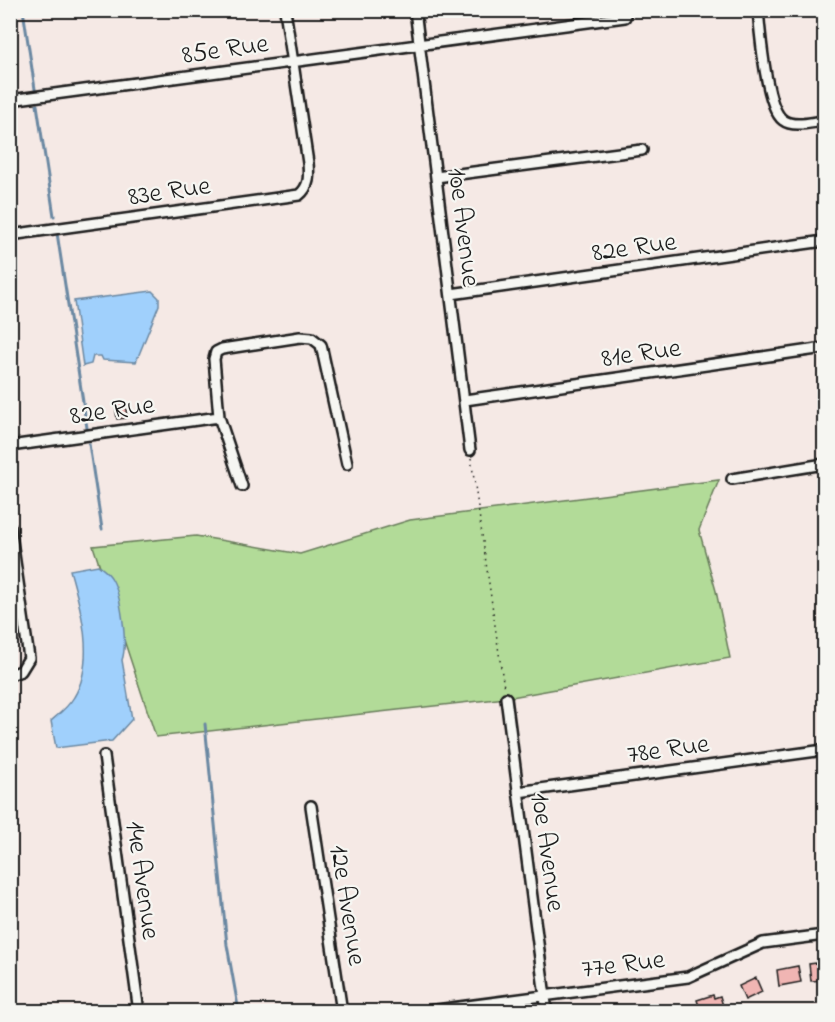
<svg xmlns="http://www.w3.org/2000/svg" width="835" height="1022" font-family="'Indie Flower',sans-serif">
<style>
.green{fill:#b2db98;stroke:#677c5a;stroke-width:1.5}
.water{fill:#a0d0fc;stroke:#6b88a2;stroke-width:1.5}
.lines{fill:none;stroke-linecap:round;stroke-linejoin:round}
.stream{stroke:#6b88a2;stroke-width:3}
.building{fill:#f0b5b3;stroke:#1c1c1c;stroke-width:1.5}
.minor-casing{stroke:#1c1c1c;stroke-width:14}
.path{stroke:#1c1c1c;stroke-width:1.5;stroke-dasharray:1.5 4.5;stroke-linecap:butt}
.minor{stroke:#f6f6f2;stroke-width:9}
.labels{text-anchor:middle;stroke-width:4.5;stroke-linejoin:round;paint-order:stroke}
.street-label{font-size:27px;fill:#1c1c1c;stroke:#f6f6f2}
</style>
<rect width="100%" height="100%" fill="#f5e9e5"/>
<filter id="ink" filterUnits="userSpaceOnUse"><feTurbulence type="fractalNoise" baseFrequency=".0167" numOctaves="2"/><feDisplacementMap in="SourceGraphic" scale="12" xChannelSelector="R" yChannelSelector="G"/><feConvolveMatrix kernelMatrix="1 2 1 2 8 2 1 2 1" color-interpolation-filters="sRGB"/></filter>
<g filter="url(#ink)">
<path class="green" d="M719,480L699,530L716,591L730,658L506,698L156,737L93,546L196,536L300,554L410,520Z"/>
<path class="water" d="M152,291L159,298V305L136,362L103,360L101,356H93L91,364L83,366L74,301Z
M98,565C103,569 109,573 112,579C121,595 128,643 122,660L132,719L112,741L56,748L51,721C59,714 69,706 74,697C96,661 81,608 70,570Z"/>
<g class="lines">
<path class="stream" d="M23,10L35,89
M37,105L54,216
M57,233L87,428
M89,444L102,529
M205,724L227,945L239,1012"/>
</g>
<path class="building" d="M125,402L127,418L117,419L115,403Z
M824,962V980L811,981L809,964Z
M798,966L801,982L779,986L777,970Z
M756,978L762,992L745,1000L739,986Z
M713,995L714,998L720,996L723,1006L701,1012L697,1000Z
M671,1007L672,1012H660L659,1008Z"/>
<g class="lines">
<defs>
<path id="minor" d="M415,10L470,450
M758,10C760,32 766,108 783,120C793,128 813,122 824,121
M10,100L625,17
M436,177L642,150
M10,235L299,195C310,186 309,176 308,163L285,10
M451,294L824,241
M465,400L824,348
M10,446L219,417
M732,479L824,464
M242,486L219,417L214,359L216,352L222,349L300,337L312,338L321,345L347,464
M10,527L29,658L21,671L10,675
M506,698L547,1012
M104,756L139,1012
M518,792L824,750
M311,806L342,1012
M421,1012L688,977L763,943L824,935"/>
</defs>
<use href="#minor" class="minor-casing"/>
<path class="path" d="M471,458L504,688"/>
<use href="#minor" class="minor"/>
</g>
</g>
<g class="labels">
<g class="street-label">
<text transform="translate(225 48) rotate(-8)" y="9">85e Rue</text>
<text transform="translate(169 190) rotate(-8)" y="9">83e Rue</text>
<text transform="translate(465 227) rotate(83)" y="9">10e Avenue</text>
<text transform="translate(634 246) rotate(-8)" y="9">82e Rue</text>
<text transform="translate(641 352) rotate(-8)" y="9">81e Rue</text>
<text transform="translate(112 409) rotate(-8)" y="9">82e Rue</text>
<text transform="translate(668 748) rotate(-8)" y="9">78e Rue</text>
<text transform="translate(549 852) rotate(82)" y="9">10e Avenue</text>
<text transform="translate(144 880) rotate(82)" y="9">14e Avenue</text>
<text transform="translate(349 905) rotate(81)" y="9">12e Avenue</text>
<text transform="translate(623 963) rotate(-7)" y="9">77e Rue</text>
</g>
</g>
<rect width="835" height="1022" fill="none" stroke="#f6f6f2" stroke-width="36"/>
<rect x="18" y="18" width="799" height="986" fill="none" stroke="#1c1c1c" stroke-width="2" filter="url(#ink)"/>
</svg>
